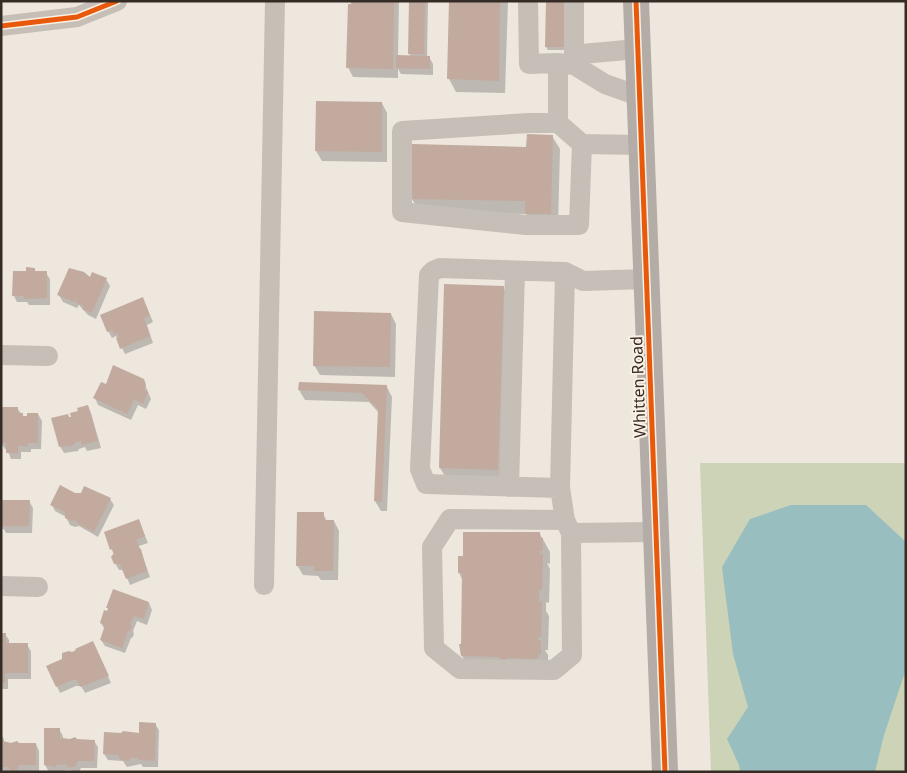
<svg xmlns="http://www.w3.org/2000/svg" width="907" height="773" font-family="'Noto Sans',sans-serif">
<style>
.green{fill:#cdd3b7}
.water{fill:#99bebf}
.shadow{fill:#0003}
.building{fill:#c2aa9e}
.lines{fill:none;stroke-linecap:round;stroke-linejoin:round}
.minor{stroke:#c6bfb7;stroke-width:20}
.major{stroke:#b4ada7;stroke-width:26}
.cycleway-casing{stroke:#faf1e4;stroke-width:8}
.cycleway{stroke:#e8590c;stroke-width:5}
.labels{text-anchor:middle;stroke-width:4;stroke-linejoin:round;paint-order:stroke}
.street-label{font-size:16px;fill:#362c26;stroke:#faf1e4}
</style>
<rect width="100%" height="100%" fill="#ede7de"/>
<path class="green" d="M700,463H906V772H711Z"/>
<path class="water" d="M791,505H866L906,542V669L884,735L875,772H740L739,765L727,739L748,707L733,654L722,567L750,519Z"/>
<path class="shadow" d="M352,1H399L398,56L411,57L409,53L410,1H428L427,57H429L433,64V75L401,74L398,69V78L353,77L348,67Z
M451,1H508L505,93L456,92L449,79Z
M547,1L566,50H548L546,47Z
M317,102L382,103L387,113V162L322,161L316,151Z
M552,136L560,149L558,227H534L526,214L420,212L412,199Z
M34,269L36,273H46L50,279V305H29L27,302H17L14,296L27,272Z
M91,278L106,279L110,286L96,319L88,315L79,305L77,308L63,302L59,295Z
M503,287L511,301L505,483L448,481L440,468Z
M146,305L153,322L147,325L153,343L125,354L116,336L112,338L108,331Z
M391,314L396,324L395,377L320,375L314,365Z
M143,380L151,399L146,409L138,405L131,420L98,405L95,398L107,386Z
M387,387L392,397L387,511H381L375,501L379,413L369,402L305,400L299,390Z
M88,406L91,413L101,448L87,451L85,447L79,449L78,451L64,453L60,446L69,418Z
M1,408H17L24,417L38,414L42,421L41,449H31V452H21V459H11L7,449H5L1,443Z
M75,494L110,499L114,505L98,537L79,526L75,527L70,525L66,517L55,511L52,505Z
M1,501H29L33,508L32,533H6L4,529H1Z
M323,514L327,521H334L339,531L338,580H321L318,576L303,575L297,565Z
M139,521L148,543L139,546L150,577L130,585L124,570H119L115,563L114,555L105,533Z
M540,534L550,552V564L547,563L550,569L549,603L546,602V611L549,616L548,650H545L548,655V667L470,669L462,656L463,581L459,573Z
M113,591L149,603L152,610L147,625L137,621L133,631L134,634L133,637L131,638L125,653L105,646L101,640L105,630L101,623L108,613V608Z
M1,634H5L9,640V645H27L31,651V679H8V689H1Z
M96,649L111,683L85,693L81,686H76L60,693L48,667L72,654Z
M155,724L159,730L158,767H143L141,764L127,767L123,761L108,760L104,754L121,734L140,735Z
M59,729L63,736V739L94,741L98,747L97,768H81L79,772H72L71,770L49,772L45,765Z
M1,734L4,739V744H36L39,751V771L1,772Z"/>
<path class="building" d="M351,1H394L393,69L346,68L348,4H351Z
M409,1H425L424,54H408Z
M449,1H500L499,81L447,79Z
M546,1H566L565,47H545Z
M396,55L430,56V69L396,68Z
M316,101L382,102V152L315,151Z
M527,134L553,135L551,214H525V201L411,199L412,144L526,147Z
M26,267L35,268V271H47V298L24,299V296H12L13,271H26Z
M69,268L84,272L90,277L92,272L107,278L92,313L82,309L84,306L75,302L77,299H75L74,302L57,295Z
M444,284L504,286L498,470L439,468Z
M143,297L150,316L144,318L150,336L120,349L116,338L119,337L117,333L114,335L112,330L107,332L100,315Z
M314,311L391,313L390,367L313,366Z
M113,365L144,379L146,385L144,390L148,392L143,404L134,399L127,414L93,398L101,382L106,384Z
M299,382L387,385L382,502L374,501L378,409L362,393L298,390Z
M88,405L98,441L82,445L81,441L76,442L74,445L59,447L51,418L68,414L69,417H71L70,413L78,411L77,408Z
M1,407H18V413H23V416H27V413H38V443H28V446H18V453H6V443H1Z
M60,485L75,493H81L84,486L111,498L94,532L77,523L78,522L74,520L71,521L65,518V512L50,505Z
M1,500H30L29,526H1Z
M297,512H324V520H334L333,571H314V566H296Z
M139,519L145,536L135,540L137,541L139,548L141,549L147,571L126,579L120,564H114L111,557L114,553L112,549L110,550L104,532Z
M463,532H540V538H543V551H540V554H543L542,590H539V602H542L541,637H538V640L541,641V654H538V659L507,658V661H500V657L461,656L459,644H461L462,573H458V556H463Z
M113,589L149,602L144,619L134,616L130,624L132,626L130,631H128L122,648L100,640L105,625L100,623L104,610L107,611L108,608H106Z
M1,633H6V643H28V673H5V683H1Z
M93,641L109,676L80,687L77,680H72L56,687L46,666L62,659V653L69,651L72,652L76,650L75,649Z
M139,722L156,723L155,761L138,760V758H131L129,761L122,760L119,758V755L103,754L104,732L121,733L123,731L139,733Z
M44,728H60V739L62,738L70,739L75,737L77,739L95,740L94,761H78L75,767H68L66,764L56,765V767L44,765Z
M3,741L11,743L17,741L19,743H36V765H19L16,771L10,770L8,767H1V743Z"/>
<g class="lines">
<path class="minor" d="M528,1L529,64L558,63
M574,1V65
M1,26L77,17L117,1
M574,65L582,54L637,49
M558,123V63L574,65L605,84L639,96
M582,144L558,123H529L402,131V212L526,225H579L582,144L641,145
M646,279L583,281L565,272L440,268L433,271L429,275L420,469L426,484L560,488L565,520L571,533L656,532
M1,355L48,356
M509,487L515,271
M560,488L565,272
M565,520L450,519L432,547L434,648L460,669L554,670L572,655L571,533
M264,585L275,1
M1,586L38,587"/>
<path class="major" d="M636,1L665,772"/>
<defs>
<path id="cycleway" d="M636,1L665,772
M1,26L77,17L117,1"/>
</defs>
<use href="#cycleway" class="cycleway-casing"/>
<use href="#cycleway" class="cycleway"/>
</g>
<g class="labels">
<g class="street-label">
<text transform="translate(638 387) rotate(-92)" y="6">Whitten Road</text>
</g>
</g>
<rect width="907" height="773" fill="none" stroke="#362c26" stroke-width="5"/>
</svg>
